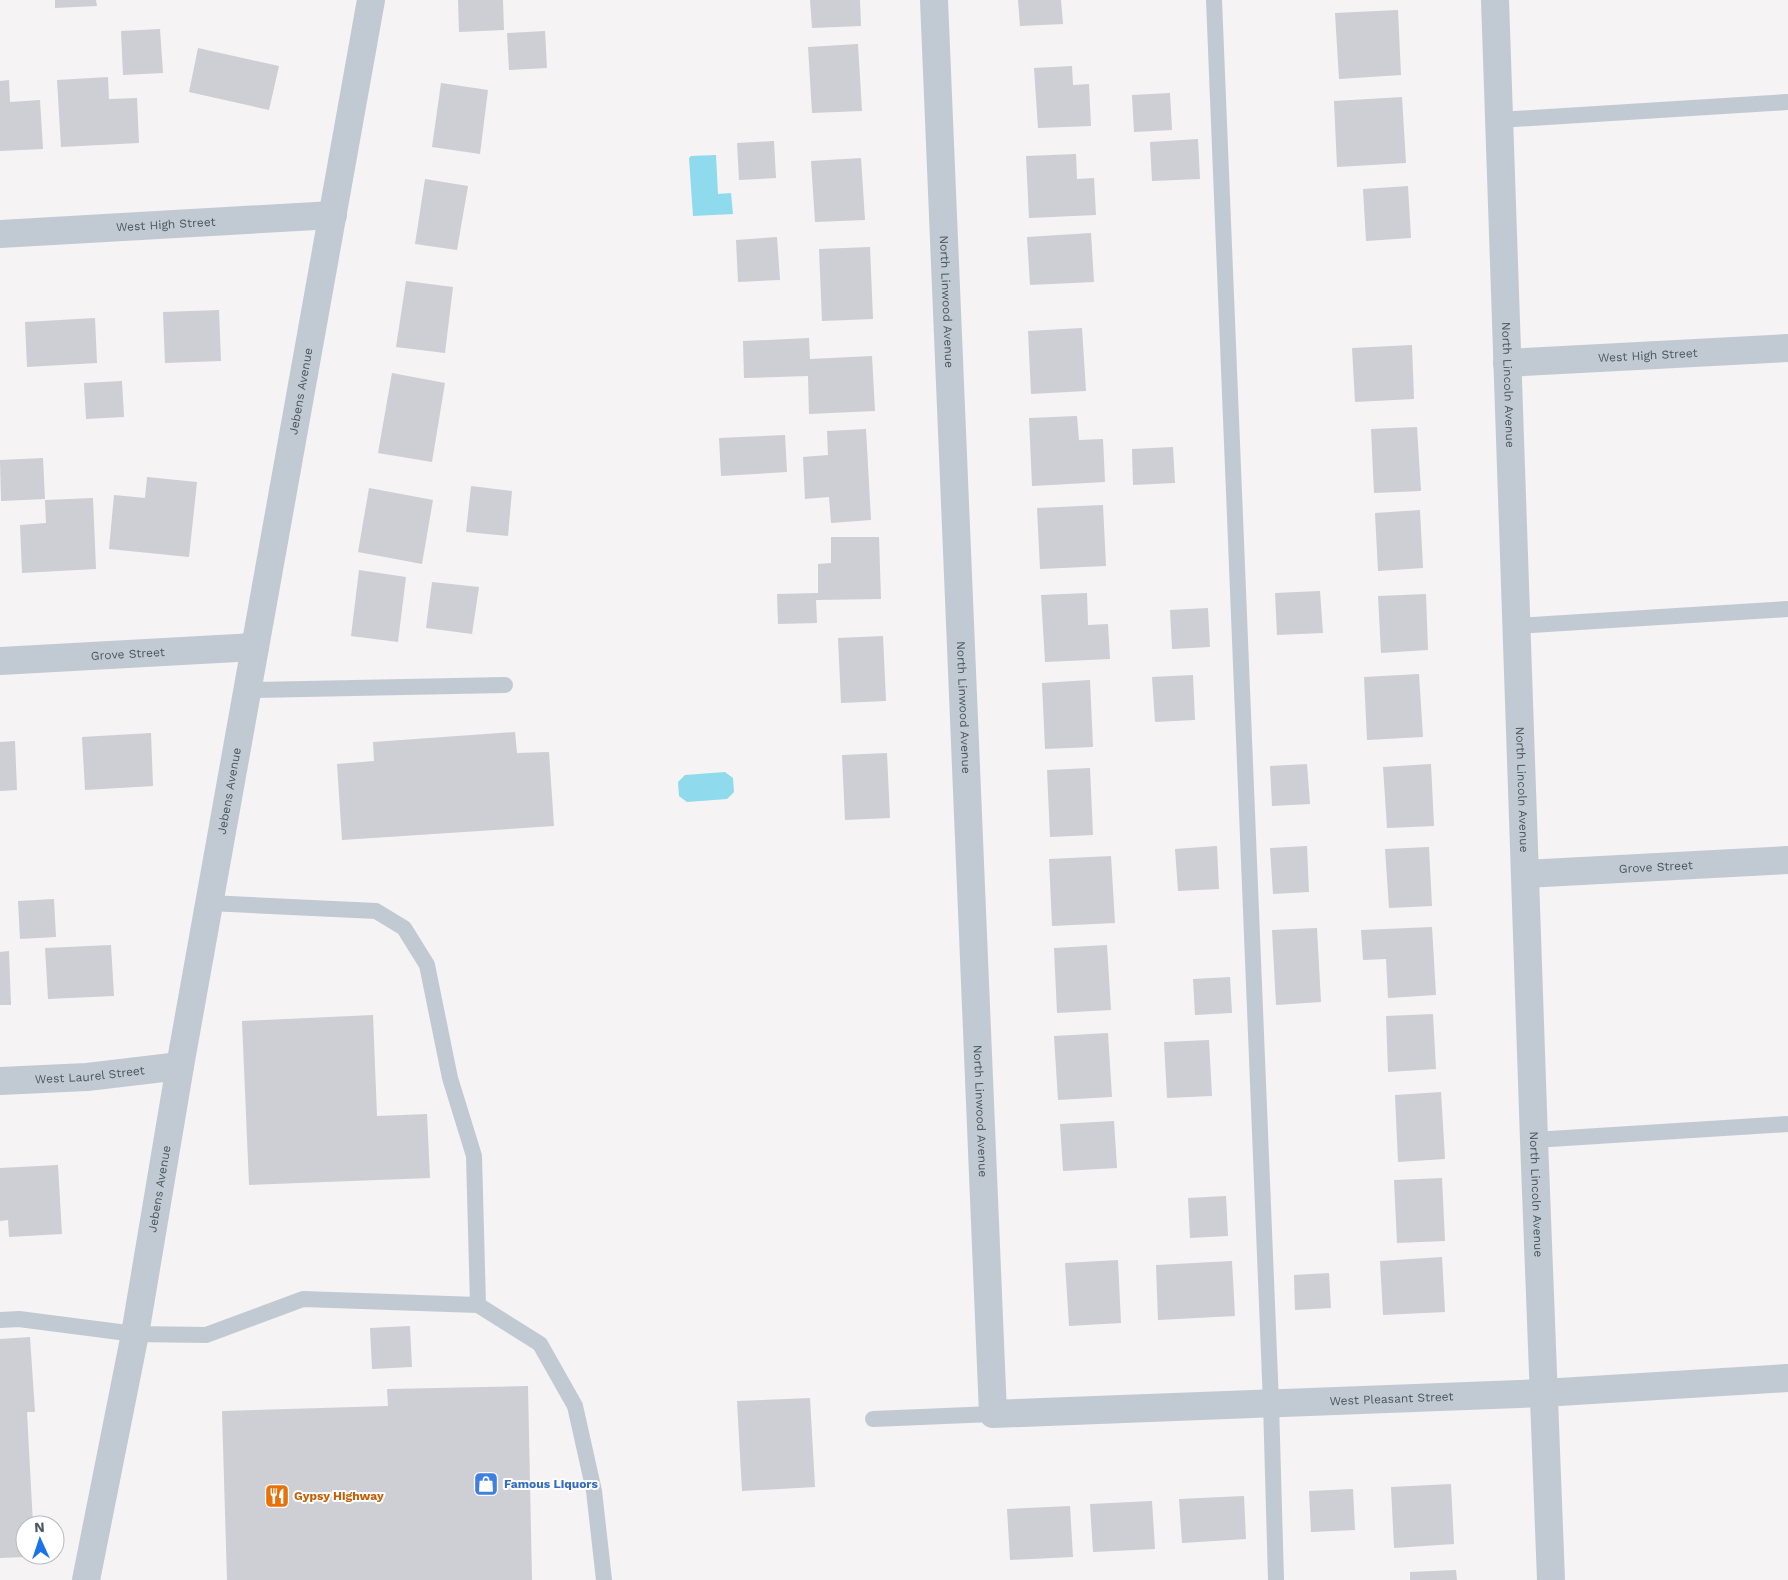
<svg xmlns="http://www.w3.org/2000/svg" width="1788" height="1580" font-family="'Work Sans',sans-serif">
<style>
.water{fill:#90daee}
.building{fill:#cdcfd5}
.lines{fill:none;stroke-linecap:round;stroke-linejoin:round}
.service{stroke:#c1cad2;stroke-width:16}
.minor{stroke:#c1cad2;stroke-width:28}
.tertiary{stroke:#c1cad2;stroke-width:28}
.labels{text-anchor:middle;stroke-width:4;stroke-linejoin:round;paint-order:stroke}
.street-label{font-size:12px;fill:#4a5661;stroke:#fff}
.shop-label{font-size:12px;font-weight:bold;fill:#366cbe;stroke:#fff;text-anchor:start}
.food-label{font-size:12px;font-weight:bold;fill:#c56008;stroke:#fff;text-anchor:start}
</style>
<rect width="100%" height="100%" fill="#f5f3f3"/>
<path class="water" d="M716,155L718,194L731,193L733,214L693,216L689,158L691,156Z
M725,772L733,778L734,792L727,799L687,802L679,796L678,782L685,775Z"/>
<path class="building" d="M55,0H96L97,6L55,8Z
M458,0H503L504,30L459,32Z
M810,0H860L861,26L812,28Z
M1018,0H1061L1063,24L1020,26Z
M1398,10L1401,75L1339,79L1335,13Z
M160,29L163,73L123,75L121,31Z
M545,31L547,68L509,70L507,33Z
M858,44L862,111L812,113L808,47Z
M198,48L279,66L269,110L189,92Z
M1072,66L1073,85L1089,84L1091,126L1038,128L1034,68Z
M108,77L109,99L137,98L139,143L61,147L57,80Z
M9,80L10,102L40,100L43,149L0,151V81Z
M441,83L488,90L480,154L432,147Z
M1170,93L1172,130L1134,132L1132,95Z
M1402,97L1406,163L1337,167L1334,101Z
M1198,139L1200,179L1152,181L1150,142Z
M774,141L776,178L739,180L737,143Z
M1076,154L1077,179L1094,178L1096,215L1029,218L1026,156Z
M861,158L865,220L815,222L811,161Z
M425,179L468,186L457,250L415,244Z
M1408,186L1411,238L1366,241L1363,189Z
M1091,233L1094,282L1030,285L1027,237Z
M777,237L780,280L738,282L736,240Z
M870,247L873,319L822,321L819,249Z
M406,281L453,287L445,353L396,347Z
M219,310L221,361L165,363L163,312Z
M95,318L97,363L27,367L25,322Z
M1082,328L1086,391L1031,394L1028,331Z
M809,338L810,359L872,356L875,411L809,414L808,376L744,378L743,341Z
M1412,345L1414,399L1355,402L1352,348Z
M392,373L445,383L432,462L378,453Z
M122,381L124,417L86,419L84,383Z
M1077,416L1079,440L1103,439L1105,482L1032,486L1029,418Z
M1417,427L1421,491L1374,493L1371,429Z
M866,429L871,520L831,523L829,497L805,499L803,457L828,455L827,431Z
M785,435L787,472L721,476L719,438Z
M1173,447L1175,483L1133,485L1132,449Z
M43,458L45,499L1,501L0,460Z
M147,477L197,482L189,557L109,549L114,495L145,498Z
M471,486L512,491L508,536L466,532Z
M369,488L433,500L422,564L358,552Z
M93,498L96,569L22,573L20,525L46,523L45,500Z
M1103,505L1106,566L1040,569L1037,508Z
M1420,510L1423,568L1378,571L1375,513Z
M831,537H879L881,599L816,600L817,623L778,624L777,594L818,593V564L831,563Z
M359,570L406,577L398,642L351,636Z
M432,582L479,587L472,634L426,628Z
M1320,591L1323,633L1277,635L1275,593Z
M1087,593L1088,625L1108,624L1110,659L1045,662L1041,595Z
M1426,594L1428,650L1381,653L1378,596Z
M1208,608L1210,647L1172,649L1170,610Z
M883,636L886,701L841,703L838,638Z
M1419,674L1423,737L1367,740L1364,677Z
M1193,675L1195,720L1155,722L1152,677Z
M1090,680L1093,747L1045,749L1042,683Z
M515,732L517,753L549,752L554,826L342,840L337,764L374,761L373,742Z
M151,733L153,786L85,790L82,737Z
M15,741L17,790L0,791V742Z
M887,753L890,818L845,820L842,755Z
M1307,764L1310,804L1272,806L1270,766Z
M1431,764L1434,826L1387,828L1383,767Z
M1090,768L1093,835L1050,837L1047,770Z
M1217,846L1219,889L1178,891L1175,849Z
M1307,846L1309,892L1273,894L1270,848Z
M1429,847L1432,906L1389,908L1385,849Z
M1111,856L1115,923L1052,926L1049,859Z
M54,899L56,937L20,939L18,901Z
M1432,927L1436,995L1388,998L1386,959L1363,960L1361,930Z
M1317,928L1321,1002L1276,1005L1272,930Z
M111,945L114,996L48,999L45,948Z
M1107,945L1111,1010L1057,1013L1054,948Z
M9,951L11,1005H0V952Z
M1230,977L1232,1013L1195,1015L1193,979Z
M1433,1014L1436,1069L1388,1072L1386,1016Z
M373,1015L377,1116L427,1114L430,1178L249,1185L242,1021Z
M1108,1033L1112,1097L1058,1100L1054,1036Z
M1209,1040L1212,1096L1167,1098L1164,1042Z
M1441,1092L1445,1159L1398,1162L1395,1095Z
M1114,1121L1117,1168L1063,1171L1060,1124Z
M58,1165L62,1234L9,1237L8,1220L0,1221V1168Z
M1442,1178L1445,1241L1397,1243L1394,1180Z
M1226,1196L1228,1236L1190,1238L1188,1198Z
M1442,1257L1445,1312L1383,1315L1380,1261Z
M1118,1260L1121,1323L1069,1326L1065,1263Z
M1232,1261L1235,1316L1158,1320L1156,1265Z
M1329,1273L1331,1308L1295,1310L1294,1275Z
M410,1326L412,1367L372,1369L370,1328Z
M30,1337L35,1412H27L33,1525H25V1557L0,1558V1339Z
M528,1386L532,1580H227L222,1411L388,1406L387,1389Z
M810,1398L815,1487L742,1491L737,1401Z
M1451,1484L1454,1544L1394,1548L1391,1487Z
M1353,1489L1355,1530L1311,1532L1309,1491Z
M1244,1496L1246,1539L1182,1543L1179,1499Z
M1152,1501L1155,1549L1093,1552L1090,1504Z
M1070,1506L1073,1557L1010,1560L1007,1509Z
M1456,1570L1457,1580H1410V1572Z"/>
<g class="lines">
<path class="service" d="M1214,0L1271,1403L1276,1580
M1499,120L1788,102
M1516,626L1788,609
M248,690L505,685
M209,903L376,911L404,928L427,965L450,1078L474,1156L478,1305
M1534,1140L1788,1124
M0,1320L19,1319L135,1334L206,1335L303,1299L478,1305L540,1344L575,1406L594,1491L604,1580
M873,1419L993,1414"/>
<g class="minor">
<path id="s1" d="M934,0L993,1414L1543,1393L1788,1378"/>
<path id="s2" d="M0,234L333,215"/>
<path id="s3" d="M1507,363L1788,348"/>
<path id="s4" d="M0,661L255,647"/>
<path id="s5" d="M1525,874L1788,860"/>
<path id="s6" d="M0,1081L87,1077L180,1066"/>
<path id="s7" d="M86,1580L135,1334L180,1066L371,0"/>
</g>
<path class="tertiary" id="s8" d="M1495,0L1534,1140L1551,1580"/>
</g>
<defs>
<symbol id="shop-square" viewBox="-11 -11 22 22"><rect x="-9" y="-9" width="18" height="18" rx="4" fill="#3f7fe0" stroke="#fff"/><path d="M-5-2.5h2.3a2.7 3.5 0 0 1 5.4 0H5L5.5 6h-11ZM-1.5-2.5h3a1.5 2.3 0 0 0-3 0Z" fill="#fff"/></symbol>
<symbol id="restaurant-square" viewBox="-11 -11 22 22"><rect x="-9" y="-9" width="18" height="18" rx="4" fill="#e8710a" stroke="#fff"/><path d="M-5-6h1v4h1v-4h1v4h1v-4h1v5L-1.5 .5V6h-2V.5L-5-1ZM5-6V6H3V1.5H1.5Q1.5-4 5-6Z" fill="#fff"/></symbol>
</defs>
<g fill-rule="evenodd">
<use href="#shop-square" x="472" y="1470" width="28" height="28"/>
<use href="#restaurant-square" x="263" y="1482" width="28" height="28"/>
</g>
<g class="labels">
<g class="street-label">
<text dy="4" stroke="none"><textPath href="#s2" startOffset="166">West High Street</textPath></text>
<text dy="4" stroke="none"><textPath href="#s1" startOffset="302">North Linwood Avenue</textPath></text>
<text dy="4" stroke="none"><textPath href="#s3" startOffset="141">West High Street</textPath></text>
<text dy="4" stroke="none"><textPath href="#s8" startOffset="385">North Lincoln Avenue</textPath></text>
<text dy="4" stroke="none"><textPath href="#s7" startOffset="1208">Jebens Avenue</textPath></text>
<text dy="4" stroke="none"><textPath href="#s4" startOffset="128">Grove Street</textPath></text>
<text dy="4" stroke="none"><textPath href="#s1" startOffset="708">North Linwood Avenue</textPath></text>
<text dy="4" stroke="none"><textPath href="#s7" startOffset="802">Jebens Avenue</textPath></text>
<text dy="4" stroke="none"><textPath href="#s8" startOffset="790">North Lincoln Avenue</textPath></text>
<text dy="4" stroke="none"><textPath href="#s5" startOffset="131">Grove Street</textPath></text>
<text dy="4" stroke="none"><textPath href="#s6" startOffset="90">West Laurel Street</textPath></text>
<text dy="4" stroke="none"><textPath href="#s1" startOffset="1112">North Linwood Avenue</textPath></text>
<text dy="4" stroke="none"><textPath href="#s7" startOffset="398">Jebens Avenue</textPath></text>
<text dy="4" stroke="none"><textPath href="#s8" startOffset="1195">North Lincoln Avenue</textPath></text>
<text dy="4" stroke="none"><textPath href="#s1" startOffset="1814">West Pleasant Street</textPath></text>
</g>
<g class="shop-label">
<text x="504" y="1488">Famous Liquors</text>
</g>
<g class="food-label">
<text x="294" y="1500">Gypsy Highway</text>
</g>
</g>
<g transform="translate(40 1540) rotate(357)"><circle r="24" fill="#ffffff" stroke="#b7bbc0"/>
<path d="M0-4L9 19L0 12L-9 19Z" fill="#1a73e8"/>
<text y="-8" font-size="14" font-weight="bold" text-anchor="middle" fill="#4a5661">N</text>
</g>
</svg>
